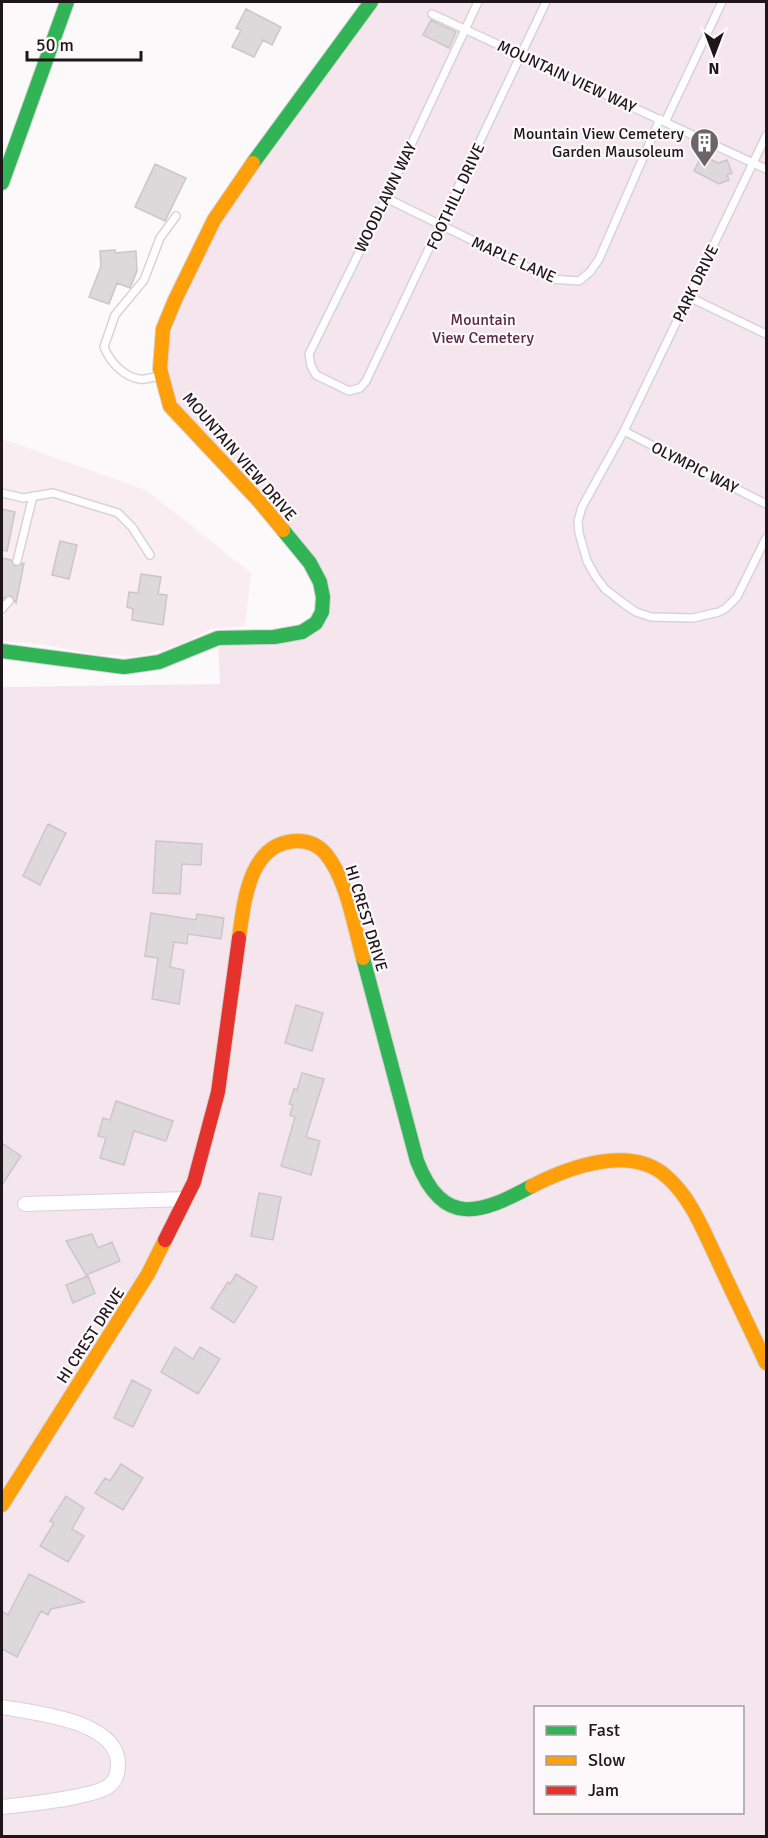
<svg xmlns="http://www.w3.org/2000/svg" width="768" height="1838" font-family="Signika,sans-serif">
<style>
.built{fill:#f9edf2}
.green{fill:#f5e6ed;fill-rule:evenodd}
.building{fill:#ddd8da;stroke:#ccc6c8;stroke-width:1.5}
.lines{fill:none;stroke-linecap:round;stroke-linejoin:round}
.lane-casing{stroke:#d8d3d5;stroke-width:10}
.street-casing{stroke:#d8d3d5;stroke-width:16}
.fast-casing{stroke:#d8d3d5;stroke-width:16}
.slow-casing{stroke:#d8d3d5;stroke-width:16}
.jam-casing{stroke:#d8d3d5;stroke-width:16}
.lane{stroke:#fffefe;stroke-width:7}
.street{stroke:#fffefe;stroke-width:14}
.fast{stroke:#30b455;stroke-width:14}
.slow{stroke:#ff9f0a;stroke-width:14}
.jam{stroke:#e5322d;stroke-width:14}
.labels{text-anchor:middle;stroke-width:4.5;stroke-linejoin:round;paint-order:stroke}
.street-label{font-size:16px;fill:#1e1619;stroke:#fdf8fa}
.poi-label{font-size:16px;fill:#1e1619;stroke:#fdf8fa;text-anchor:end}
.park-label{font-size:16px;fill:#592a41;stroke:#fdf8fa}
</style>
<rect width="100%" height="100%" fill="#fcf9fa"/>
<path class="built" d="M2,439L146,490L251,573L245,626L211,629L181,644L139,656L100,655L40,644L2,641Z"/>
<path class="green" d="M371,2H766V1836H2V687L220,684L218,638L317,623L320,582L170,406L160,369L197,252ZM536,1708H742V1812H536Z"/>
<path class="building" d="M246,9L281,27L272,45L263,40L254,57L232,47L241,30L236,28Z
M431,20L456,32L449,48L423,35Z
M702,155L718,163L727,160L732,173L727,175L729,180L719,184L694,171Z
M155,164L186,178L165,221L135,207Z
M115,250V253L136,251L137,271L130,288L117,283L109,304L89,297L101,266L100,251Z
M2,509L15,512L7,551L2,550Z
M60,541L77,545L69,579L52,575Z
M2,558L11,560L15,566L24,563L16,603L11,596L2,599Z
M141,574L161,577L158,594L167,595L163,625L132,620L133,609L127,607L129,592L138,593Z
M48,824L66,833L40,885L23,876Z
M156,841L202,844L201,865L182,864L180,894L153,893Z
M151,913L196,920L197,914L224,918L221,939L188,934L187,944L174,942L170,967L184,970L179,1004L152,999L158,958L145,956Z
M296,1005L323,1013L312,1051L285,1043Z
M302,1073L324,1079L306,1137L320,1141L311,1175L281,1166L295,1117L290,1115L293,1105L289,1104L294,1089L297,1090Z
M116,1101L173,1121L166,1141L134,1131L124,1165L100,1158L106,1138L98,1136L103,1118L110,1120Z
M2,1143L21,1156L2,1185Z
M259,1193L281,1197L273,1240L251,1236Z
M92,1234L98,1248L112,1242L120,1261L86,1275L66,1241Z
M236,1274L257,1287L234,1323L211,1308L228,1282L230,1284Z
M88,1276L95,1293L73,1303L66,1285Z
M175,1347L193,1359L200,1347L220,1359L198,1394L161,1372Z
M132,1380L151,1390L133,1427L114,1418Z
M121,1464L143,1478L123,1510L95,1493L105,1478L110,1481Z
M66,1496L84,1508L72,1529L84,1536L68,1562L40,1546L54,1523L50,1521Z
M29,1574L84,1602L51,1609L48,1615L41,1611L17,1657L2,1649V1611L8,1615Z"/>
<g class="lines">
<defs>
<path id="lane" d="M478,2L386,198L309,354L311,366L316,375L349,391L360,388L366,381L546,2
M432,14L766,169
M665,122L722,2
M766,136L624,431L582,507L578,521L579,533L587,561L596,577L605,589L623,603L636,612L651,617L693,618L719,612L726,608L737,597L766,538
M386,198L551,279L579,281L590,272L599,259L660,119
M689,297L766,334
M159,376C153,377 145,380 139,379C123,376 110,362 104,347L115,315L144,280L160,238L176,216
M624,431L766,504
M2,493L23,498L53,493L118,513L132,527L150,555
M17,561L33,496
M2,609L9,601"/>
<path id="street" d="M25,1204L186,1199
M2,1707C33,1713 118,1720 118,1764C118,1771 116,1780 110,1785C97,1797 22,1805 2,1807"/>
<path id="fast" d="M253,163L371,2
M2,183L67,2
M2,651L124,667L159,662L218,638L274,637L302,632L316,623L322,612L323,597L320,582L310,563L283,530
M363,958L417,1161C443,1228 480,1214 532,1186"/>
<path id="slow" d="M253,163L214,220L175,300L163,329L160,369L170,406L259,501L283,530
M239,938C244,902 249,841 298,841C309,841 319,846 326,854C347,880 354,926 363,958
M532,1186C569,1167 631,1144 667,1177C691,1198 703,1230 717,1259C733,1294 750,1328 766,1363
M2,1505L148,1274L165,1240"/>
<path id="jam" d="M165,1240L194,1182L218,1092L239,938"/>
</defs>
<use href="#lane" class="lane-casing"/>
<use href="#street" class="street-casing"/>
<use href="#fast" class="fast-casing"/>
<use href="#slow" class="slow-casing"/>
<use href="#jam" class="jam-casing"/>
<use href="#lane" class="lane"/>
<use href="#street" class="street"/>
<use href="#fast" class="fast"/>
<use href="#slow" class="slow"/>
<use href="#jam" class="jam"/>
</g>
<defs>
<symbol id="building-pin" viewBox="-11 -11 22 30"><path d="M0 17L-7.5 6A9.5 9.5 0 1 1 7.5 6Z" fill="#6c6568" stroke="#fdf8fa"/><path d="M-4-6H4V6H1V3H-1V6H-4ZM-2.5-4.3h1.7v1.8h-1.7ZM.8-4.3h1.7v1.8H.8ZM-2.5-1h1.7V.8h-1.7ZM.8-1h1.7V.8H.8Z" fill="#fff"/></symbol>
</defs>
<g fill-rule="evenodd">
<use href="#building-pin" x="688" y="126" width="33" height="45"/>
</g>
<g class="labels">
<g class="street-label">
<text transform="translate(567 76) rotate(25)" y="6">MOUNTAIN VIEW WAY</text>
<text transform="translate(455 196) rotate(-65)" y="6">FOOTHILL DRIVE</text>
<text transform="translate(385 197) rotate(-64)" y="6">WOODLAWN WAY</text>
<text transform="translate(514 259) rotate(24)" y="6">MAPLE LANE</text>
<text transform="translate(695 283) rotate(-64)" y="6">PARK DRIVE</text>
<text transform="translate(240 456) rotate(49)" y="6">MOUNTAIN VIEW DRIVE</text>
<text transform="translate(695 467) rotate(27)" y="6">OLYMPIC WAY</text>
<text transform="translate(367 918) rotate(73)" y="6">HI CREST DRIVE</text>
<text transform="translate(90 1335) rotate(-57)" y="6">HI CREST DRIVE</text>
</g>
<g class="poi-label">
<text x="684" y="139">Mountain View Cemetery<tspan x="684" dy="18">Garden Mausoleum</tspan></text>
</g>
<g class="park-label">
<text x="483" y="325">Mountain<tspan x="483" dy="18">View Cemetery</tspan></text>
</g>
</g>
<rect width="768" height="1838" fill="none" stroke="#1e1619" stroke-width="6"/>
<rect x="534" y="1706" width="210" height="108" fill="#fdf8fa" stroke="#a49ea0" stroke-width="1.5"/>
<rect x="546" y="1726" width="30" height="9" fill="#30b455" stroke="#a49ea0" stroke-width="1.5"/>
<text x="588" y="1736" font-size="18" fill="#1e1619">Fast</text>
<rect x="546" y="1756" width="30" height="9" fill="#ff9f0a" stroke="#a49ea0" stroke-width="1.5"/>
<text x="588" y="1766" font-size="18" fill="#1e1619">Slow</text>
<rect x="546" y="1786" width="30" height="9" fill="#e5322d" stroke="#a49ea0" stroke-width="1.5"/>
<text x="588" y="1796" font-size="18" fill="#1e1619">Jam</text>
<g transform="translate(714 54) rotate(180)" stroke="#fdf8fa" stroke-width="4.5" paint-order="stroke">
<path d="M0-4.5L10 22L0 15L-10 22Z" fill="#1e1619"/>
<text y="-9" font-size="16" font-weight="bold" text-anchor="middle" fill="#1e1619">N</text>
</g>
<path d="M27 51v9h114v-9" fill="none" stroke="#1e1619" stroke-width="3"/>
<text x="36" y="51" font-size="18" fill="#1e1619" stroke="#fdf8fa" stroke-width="4.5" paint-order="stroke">50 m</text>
</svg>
